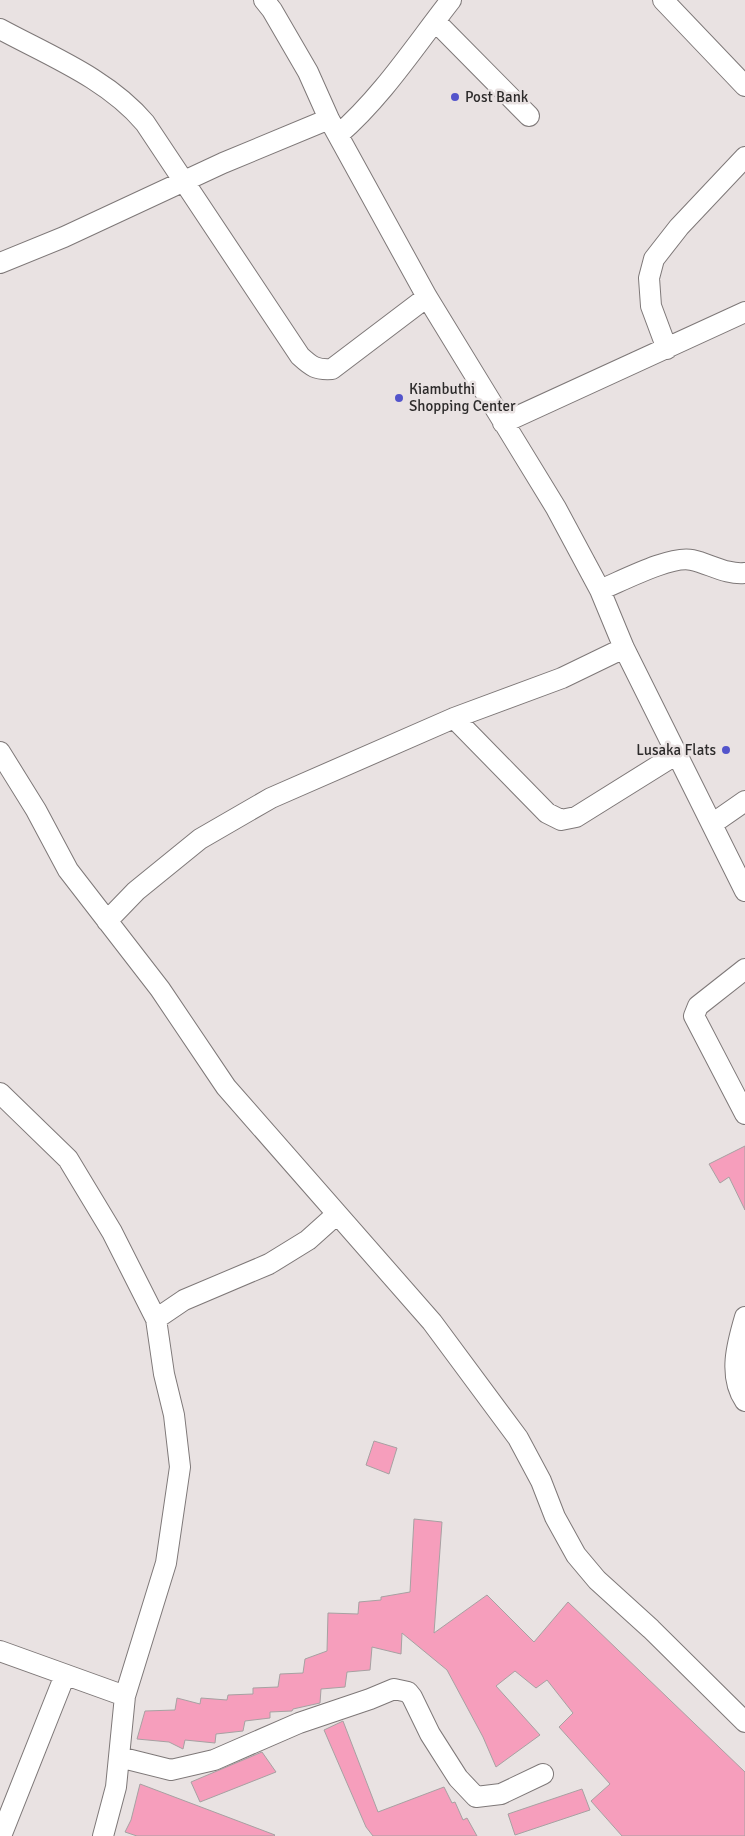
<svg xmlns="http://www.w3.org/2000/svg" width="745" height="1836" font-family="Signika,sans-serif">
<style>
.building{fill:#f69ebc;stroke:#a7a1a2}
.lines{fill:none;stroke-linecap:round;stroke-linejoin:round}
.minor-casing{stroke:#7e7878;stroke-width:22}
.minor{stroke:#fff;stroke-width:20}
.poi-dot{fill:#5354cb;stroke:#e9e2e2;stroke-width:2}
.labels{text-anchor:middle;stroke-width:5;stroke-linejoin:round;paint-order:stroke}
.poi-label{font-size:15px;fill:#2d2b2b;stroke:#e9e2e2;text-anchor:start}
</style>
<rect width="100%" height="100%" fill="#e9e2e2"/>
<path class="building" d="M745,1146V1210L729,1177L720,1183L709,1164Z
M374,1441L397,1448L389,1474L366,1465Z
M414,1519L442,1522L434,1633L487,1595L534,1642L568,1602L745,1772V1836H622L591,1801L610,1784L559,1727L573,1713L547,1680L536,1688L515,1671L496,1686L540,1735L496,1767L483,1737L447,1670L402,1633L401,1654L372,1647L370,1670L347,1672L345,1687L321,1689L320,1703L293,1709L292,1711L270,1712V1718L245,1721L243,1731L216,1734L215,1743L185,1740L183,1749L169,1742L137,1739L145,1711L175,1710L177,1698L200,1704L201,1698L227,1700L228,1695L253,1694V1688L278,1687L280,1674L303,1673L305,1659L327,1651L328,1613L358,1614L359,1602L381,1600V1597L410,1592Z
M343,1721L378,1812L444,1787L452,1803L455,1802L463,1820L467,1818L477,1836H373L366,1827L324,1730Z
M262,1752L276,1772L200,1802L191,1782Z
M140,1784L275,1835L274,1836H137L125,1832L131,1820Z
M582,1789L590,1810L515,1835L508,1814Z"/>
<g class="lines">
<defs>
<path id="minor" d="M264,0L272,10L308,72L329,119L427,297L556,508L600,590L624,648L745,891
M663,0L745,86
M435,21L529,116
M0,29C50,56 108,79 145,123L300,356C312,367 316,370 332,369L427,297
M338,135C382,97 415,46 451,0
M0,263L64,237L223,163L329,119
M667,349L651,306L649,278L654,259L679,227L745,157
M503,423L745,312
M600,590C622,581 671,555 692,560C710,564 727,575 745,573
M454,718L547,813L561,820L576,817L677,754
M0,752L36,810L68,870L160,989L226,1087L432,1322L518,1438L541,1481L555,1517L576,1555L597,1580L651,1629L745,1722
M712,824L745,801
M107,921L136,891L200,839L271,798L454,718L562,678L624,648
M745,969L698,1006L694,1016L745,1114
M0,1093L68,1159L112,1232L156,1319
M745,1317C737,1344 728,1376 745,1401
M0,1651L125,1696
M119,1757L171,1770L214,1760L299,1723L370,1699L394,1689L408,1692L412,1697L430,1734L458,1778L476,1797L501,1794L543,1774
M1,1836L65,1675
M103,1836L116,1787L125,1696L166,1563L180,1467L174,1415L164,1374L156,1319L184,1300L269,1264L308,1240L337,1214"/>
</defs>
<use href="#minor" class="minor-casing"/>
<use href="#minor" class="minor"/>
</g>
<g class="poi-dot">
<circle cx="455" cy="97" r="5"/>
<circle cx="399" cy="398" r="5"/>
<circle cx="726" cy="750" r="5"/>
</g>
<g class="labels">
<g class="poi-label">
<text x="465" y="102">Post Bank</text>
<text x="409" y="394">Kiambuthi<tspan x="409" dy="17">Shopping Center</tspan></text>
<text x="716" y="755" text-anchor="end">Lusaka Flats</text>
</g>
</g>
</svg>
